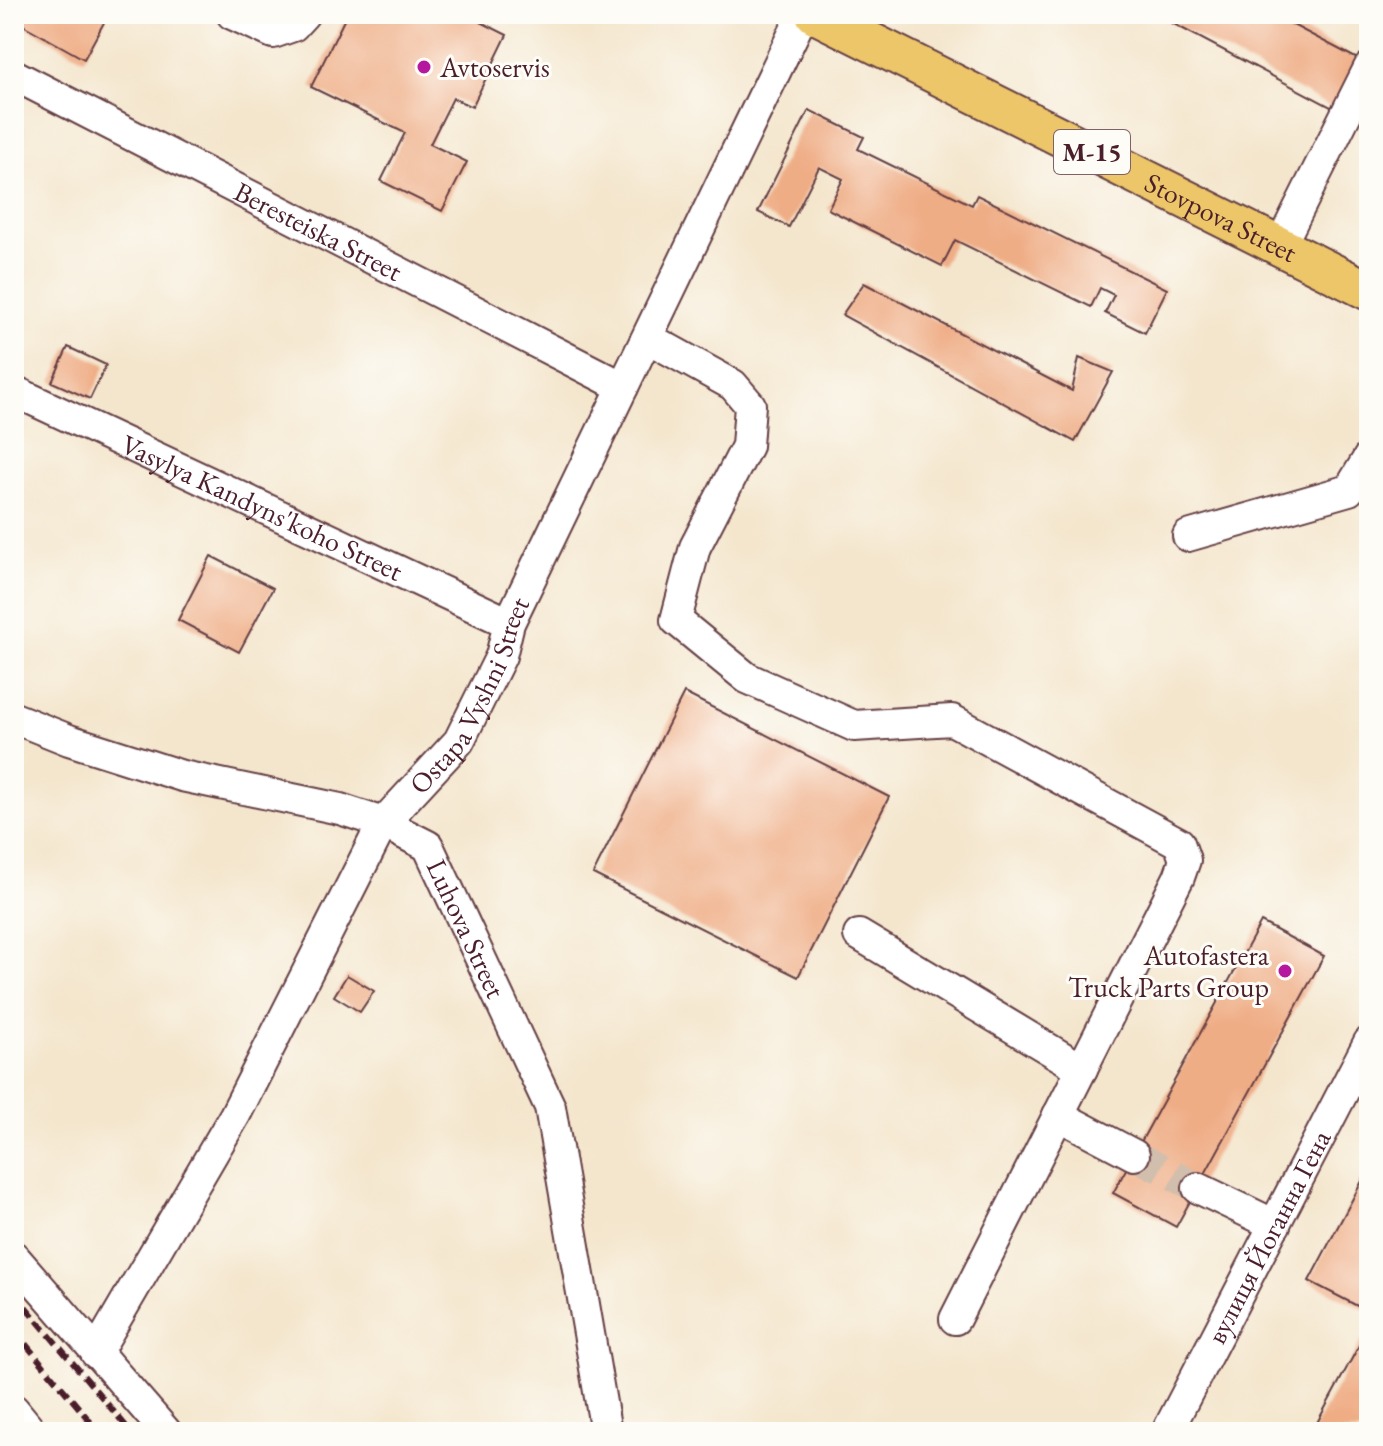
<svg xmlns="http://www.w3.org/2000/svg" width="1383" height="1446" font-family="'EB Garamond',serif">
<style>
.building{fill:#efad86}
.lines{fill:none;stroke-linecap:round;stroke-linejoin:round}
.minor-tunnel{stroke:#d2bead;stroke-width:30;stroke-dasharray:30 15;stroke-linecap:butt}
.minor-casing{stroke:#643d43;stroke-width:34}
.major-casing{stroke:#643d43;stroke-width:42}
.minor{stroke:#fff;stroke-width:30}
.major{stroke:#ecc669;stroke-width:38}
.rail{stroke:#4a1f2b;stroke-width:6;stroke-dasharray:12 6;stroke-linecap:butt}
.poi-dot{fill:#b5179e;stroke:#fdfcf7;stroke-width:3}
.labels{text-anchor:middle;stroke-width:6;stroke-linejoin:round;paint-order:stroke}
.shield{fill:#fdfcf7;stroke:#806168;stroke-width:2}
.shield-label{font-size:26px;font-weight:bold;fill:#4a1f2b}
.poi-label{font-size:28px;fill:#4a1f2b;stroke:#fdfcf7;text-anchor:start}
.street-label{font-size:28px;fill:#4a1f2b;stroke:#fdfcf7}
</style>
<rect width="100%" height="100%" fill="#fdfcf7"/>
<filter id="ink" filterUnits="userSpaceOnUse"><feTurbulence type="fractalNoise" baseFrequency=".0125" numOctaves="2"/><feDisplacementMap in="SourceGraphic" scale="16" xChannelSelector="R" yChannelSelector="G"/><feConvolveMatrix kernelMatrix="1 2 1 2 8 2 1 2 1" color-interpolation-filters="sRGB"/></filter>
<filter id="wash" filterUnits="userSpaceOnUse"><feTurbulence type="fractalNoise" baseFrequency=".006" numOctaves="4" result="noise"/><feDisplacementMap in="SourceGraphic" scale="32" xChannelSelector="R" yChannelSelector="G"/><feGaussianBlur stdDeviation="1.8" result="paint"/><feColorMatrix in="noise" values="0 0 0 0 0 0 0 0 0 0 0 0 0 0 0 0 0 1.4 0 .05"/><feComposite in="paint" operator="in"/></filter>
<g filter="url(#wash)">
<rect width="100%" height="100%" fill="#f4e6cd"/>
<g id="blocks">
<path class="building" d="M14,14H101L107,17L84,59L14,20Z
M347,14H465L507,35L472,107L453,98L430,144L467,162L442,211L381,181L405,133L311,87Z
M1155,14H1272L1369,65L1344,114Z
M809,110L864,137L858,149L972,205L977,195L1167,289L1145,333L1105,313L1114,295L1100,288L1091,307L955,240L942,266L828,209L843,179L819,167L789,227L758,212Z
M864,283L1072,391L1079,358L1113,372L1075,442L842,315Z
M68,347L106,365L90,399L52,382Z
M211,556L273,588L239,652L178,620Z
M684,693L889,797L798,977L593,874Z
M1261,922L1324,956L1176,1227L1113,1193Z
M347,975L374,991L360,1012L334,996Z
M1369,1168V1312L1309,1281Z
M1369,1327V1432H1312Z"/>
</g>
</g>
<g filter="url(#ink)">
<use href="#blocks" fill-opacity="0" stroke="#643d43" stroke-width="2"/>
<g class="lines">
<path class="minor-tunnel" d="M1134,1155L1198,1188"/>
<defs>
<g id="minor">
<path d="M232,14L273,33L293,26L304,14"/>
<path id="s1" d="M14,75L623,387"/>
<path d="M1280,246L1369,68"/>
<path d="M648,338L733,385L750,405L747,446L695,547L676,620L747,678L854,726L952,720L1179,843L1185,860L1179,877L955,1319"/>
<path id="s2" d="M14,391L509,623"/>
<path d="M1188,536L1349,490L1369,457"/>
<path id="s3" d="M14,718L69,740L182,776L340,809L383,823L428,846L550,1107L606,1432"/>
<path d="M859,935L1082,1069"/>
<path d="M1058,1115L1134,1155"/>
<path d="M1198,1188L1275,1225"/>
<path d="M14,1257L166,1432"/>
<path id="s4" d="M96,1353L235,1115L383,823L459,741L501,656L509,623L803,14"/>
<path d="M14,1410L32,1432"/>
<path id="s5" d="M1167,1432L1369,1042"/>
</g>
<g id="major">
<path id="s6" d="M815,14L1369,291"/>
</g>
</defs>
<use href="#minor" class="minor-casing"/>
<use href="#major" class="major-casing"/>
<use href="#minor" class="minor"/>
<use href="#major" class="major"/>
<path class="rail" d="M14,1293L131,1432
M14,1330L99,1432"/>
</g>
</g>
<g class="poi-dot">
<circle cx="424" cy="67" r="8"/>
<circle cx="1285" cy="971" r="8"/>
</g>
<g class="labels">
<rect class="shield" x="1054" y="130" width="76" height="44" rx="6"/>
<g class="shield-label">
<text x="1092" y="161">М-15</text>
</g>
<g class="poi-label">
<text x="440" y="77">Avtoservis</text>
<text x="1269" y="965" text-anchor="end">Autofastera<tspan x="1269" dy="32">Truck Parts Group</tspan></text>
</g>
<g class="street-label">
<text dy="10" stroke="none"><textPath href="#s6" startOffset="454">Stovpova Street</textPath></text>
<text dy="10" stroke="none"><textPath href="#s1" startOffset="342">Beresteiska Street</textPath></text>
<text dy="10" stroke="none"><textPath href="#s2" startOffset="274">Vasylya Kandyns'koho Street</textPath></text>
<text dy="10" stroke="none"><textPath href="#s4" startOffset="760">Ostapa Vyshni Street</textPath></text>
<text dy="10" stroke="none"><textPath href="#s3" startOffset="526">Luhova Street</textPath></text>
<text dy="10" stroke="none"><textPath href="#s5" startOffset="220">вулиця Йоганна Гена</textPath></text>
</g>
</g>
<rect width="1383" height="1446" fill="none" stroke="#fdfcf7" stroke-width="48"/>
</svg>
